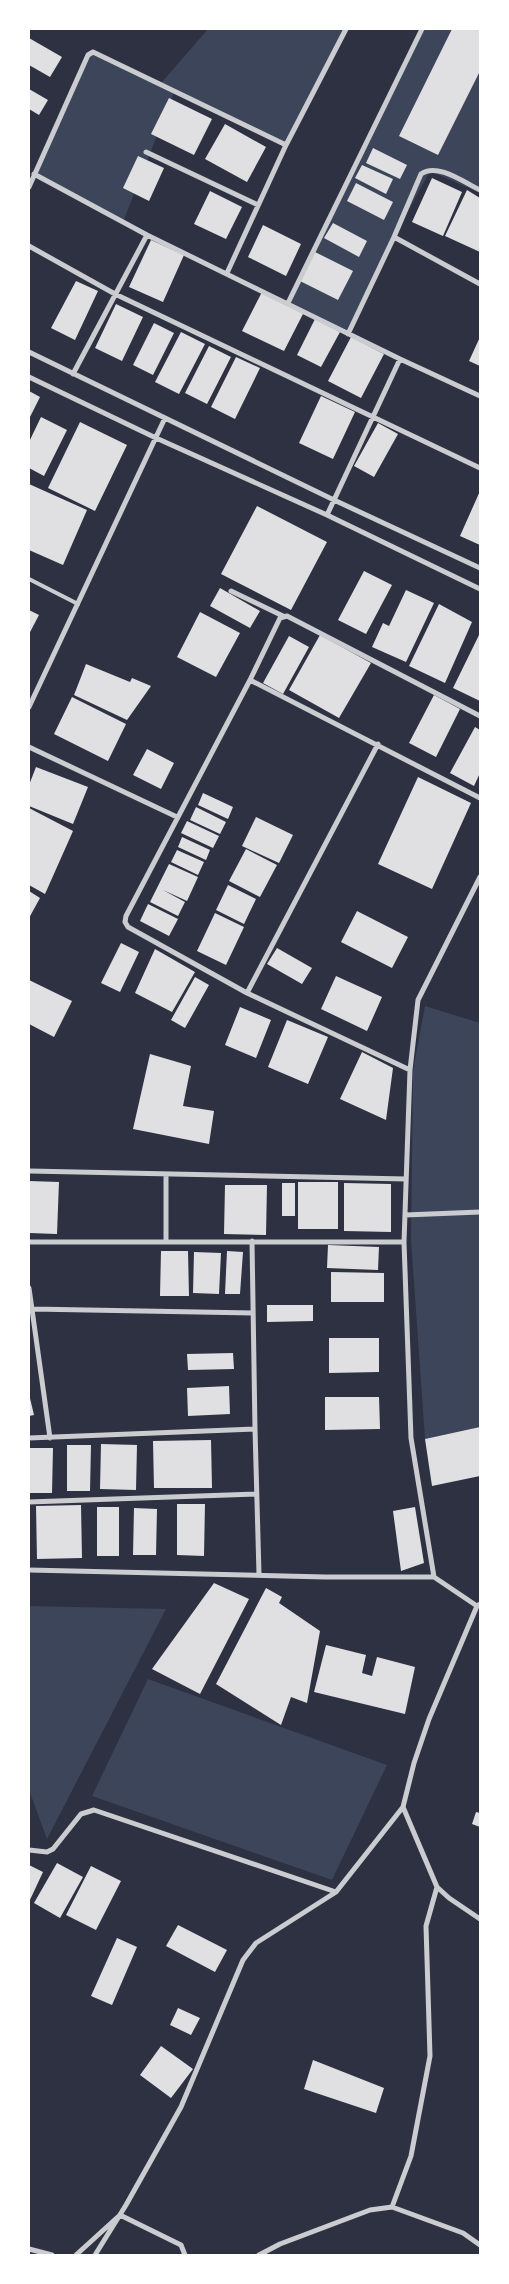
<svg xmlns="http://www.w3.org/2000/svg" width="509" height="2284" font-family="Arial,sans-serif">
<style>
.green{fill:#3c4559}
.building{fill:#e0e0e3}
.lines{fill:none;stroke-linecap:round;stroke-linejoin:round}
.service{stroke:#caccd0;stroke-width:4}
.minor{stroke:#caccd0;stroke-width:5}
</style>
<rect width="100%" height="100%" fill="#2d3142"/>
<path class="green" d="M208,29H346L286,145L174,92L123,222L34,174L89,52L162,82Z
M422,29H480V193L430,171L394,237L348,334L288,303Z
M425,1006L480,1023V1427L425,1439L411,1240L413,1070Z
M29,1606L166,1609L47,1839L29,1790Z
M148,1679L387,1765L332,1880L92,1796Z"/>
<path class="building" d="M452,29H480V71L438,155L399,136Z
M29,38L62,57L50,77L29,65Z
M29,89L48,100L39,115L29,109Z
M169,98L212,119L194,155L151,134Z
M225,124L266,147L247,182L205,159Z
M373,148L407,165L400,179L366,163Z
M138,156L164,168L149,201L123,188Z
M362,165L393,179L386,194L355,178Z
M432,178L462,192L443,236L412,222Z
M356,183L393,202L384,220L347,201Z
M467,190L480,198V252L445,236Z
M210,191L242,207L226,239L194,224Z
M333,223L367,241L359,257L324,238Z
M263,225L301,244L286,276L248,257Z
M151,240L184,255L163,302L129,287Z
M315,252L353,271L338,300L300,281Z
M76,281L98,291L75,340L51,328Z
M262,292L304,312L284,351L242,331Z
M116,304L143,317L122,361L95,348Z
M315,319L340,332L321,367L297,355Z
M154,323L174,333L153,375L133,365Z
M181,332L205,344L179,394L155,382Z
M351,337L384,354L361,398L328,381Z
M480,337V366L469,361Z
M209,346L231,357L207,404L185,393Z
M236,357L260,368L235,419L211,407Z
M29,391L40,397L29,419Z
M321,396L355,412L333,459L299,443Z
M41,417L67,430L44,476L29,468V442Z
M80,422L127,445L95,511L48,488Z
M378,423L398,434L374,477L354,466Z
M29,484L87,510L63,565L29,550Z
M480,491V545L460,536Z
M257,506L327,542L291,610L221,574Z
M364,571L392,585L366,634L338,620Z
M220,588L260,611L250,628L210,606Z
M406,590L434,603L406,662L372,647L383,623L389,626Z
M439,604L472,622L445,683L409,666Z
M29,610L39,615L29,634Z
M200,612L240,633L216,677L177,657Z
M480,633V701L453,688Z
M320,635L371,663L339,718L289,690Z
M289,636L309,647L283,694L263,683Z
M86,664L130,682L132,678L151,686L127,720L74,695Z
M434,695L460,709L436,757L409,743Z
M72,697L126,724L108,761L54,734Z
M475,727L480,730V773L474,786L450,773Z
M147,749L174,763L161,789L133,775Z
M36,767L88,787L73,824L29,806V785Z
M418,777L471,803L432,889L378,864Z
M203,793L233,807L228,819L198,805Z
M196,807L226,822L220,834L190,820Z
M29,808L73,831L45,894L29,885Z
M256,817L293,835L279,863L242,846Z
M187,821L219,836L213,848L181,833Z
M182,837L210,850L206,860L178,847Z
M246,849L277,865L260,897L229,881Z
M177,850L204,862L198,875L171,862Z
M169,864L198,877L187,901L163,890L185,902L178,916L150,902Z
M228,885L256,899L244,924L216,910Z
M29,891L40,898L29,918Z
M148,904L178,919L169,936L140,921Z
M357,911L408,937L392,968L341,942Z
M215,913L244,927L226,965L197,951Z
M121,943L139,952L120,992L101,983Z
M277,948L312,968L302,984L267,964Z
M155,949L195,972L172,1012L135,993Z
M336,976L382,997L367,1031L321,1009Z
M195,977L209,985L185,1028L171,1020Z
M29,980L72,1001L54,1037L29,1024Z
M240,1007L271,1020L256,1058L225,1045Z
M287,1020L328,1037L308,1084L268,1067Z
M362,1052L393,1068L386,1120L340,1099Z
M150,1054L191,1066L183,1106L214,1111L209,1144L133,1129Z
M29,1181L59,1182L57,1234L29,1233Z
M298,1182H338V1229H298Z
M282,1183H295V1216H282Z
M344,1183L391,1184V1232L344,1231Z
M225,1185H267L266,1235L224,1234Z
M328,1245L379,1247L378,1270L327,1268Z
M161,1251H188L189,1296H160Z
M227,1251L243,1252L240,1294H225Z
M194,1252L221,1253L219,1294L193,1293Z
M331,1272L384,1273V1302H331Z
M267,1305H313V1321L267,1322Z
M329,1338H379V1372L329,1373Z
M233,1353L234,1369L188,1370L187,1354Z
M229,1386L230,1414L188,1416L187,1388Z
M29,1394L34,1415L29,1416Z
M325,1397H379L380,1429L325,1430Z
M480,1427V1476L432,1486L425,1439Z
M211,1440L212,1488H154L153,1441Z
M101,1444L137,1445L136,1490L100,1489Z
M67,1445H91L90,1491H67Z
M29,1448H53L52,1493H29Z
M177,1504H205L204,1556L177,1555Z
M81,1505L82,1558L37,1559L36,1506Z
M97,1507H119V1556H97Z
M415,1507L424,1563L401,1571L393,1511Z
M134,1508L157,1509L156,1555H133Z
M214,1583L249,1599L200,1694L152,1669Z
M266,1588L282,1597L279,1603L320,1631L307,1703L291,1697L281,1725L216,1684Z
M326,1645L366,1655L362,1673L372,1676L377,1657L415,1667L405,1714L314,1692Z
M476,1812L480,1813V1827L472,1824Z
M57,1863L83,1877L60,1918L34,1903Z
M29,1865L43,1872L29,1902Z
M91,1866L121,1881L96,1930L66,1915Z
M178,1925L227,1950L215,1972L166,1946Z
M117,1938L137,1947L112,2005L91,1996Z
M178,2008L200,2018L191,2035L170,2025Z
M161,2046L193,2069L171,2098L140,2075Z
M313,2060L384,2088L376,2113L304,2089Z"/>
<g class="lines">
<path class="service" d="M29,579L78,604"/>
<path class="minor" d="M146,152L258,205
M34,174L147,235L400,359
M29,187L88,55L93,52L286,145
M480,190C465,183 437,162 421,174L394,237L480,284
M29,246L115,294L480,468
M227,273L286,145L346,29
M288,303L422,29
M348,334L394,237
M29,352L334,500L480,568
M73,374L147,235
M29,377L156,438L327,515L480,589
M327,515L400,359L480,396
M231,591L283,616
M250,680L280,618L287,616L480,716
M29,707L165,418
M378,744L247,993L128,927L125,922L126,916L250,680L480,798
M29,747L177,817
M247,993L410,1070
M29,1171L406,1179
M405,1215L480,1212
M29,1242H404
M166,1242V1174
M29,1288L50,1438
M32,1309L253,1313
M255,1429L259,1574
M29,1438L255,1429L252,1241
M29,1502L256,1494
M29,1570L325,1577H434L477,1606
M434,1577L411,1438L404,1242L410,1070L418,1000L480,877
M403,1807L437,1887L449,1898L480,1919
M29,1850L47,1852L53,1849L81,1814L94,1810L336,1892
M392,2207L411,2156L430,2056L426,1926L437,1887
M29,2249L52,2255
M76,2255L120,2215L181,2245L185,2255
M95,2255L126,2205L181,2107L243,1960L256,1943L336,1892L403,1807L414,1763L429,1719L477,1606L480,1604
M259,2255L280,2244L370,2210L392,2207L463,2233L480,2245"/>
</g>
<rect width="509" height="2284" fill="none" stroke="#ffffff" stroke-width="60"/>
</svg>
